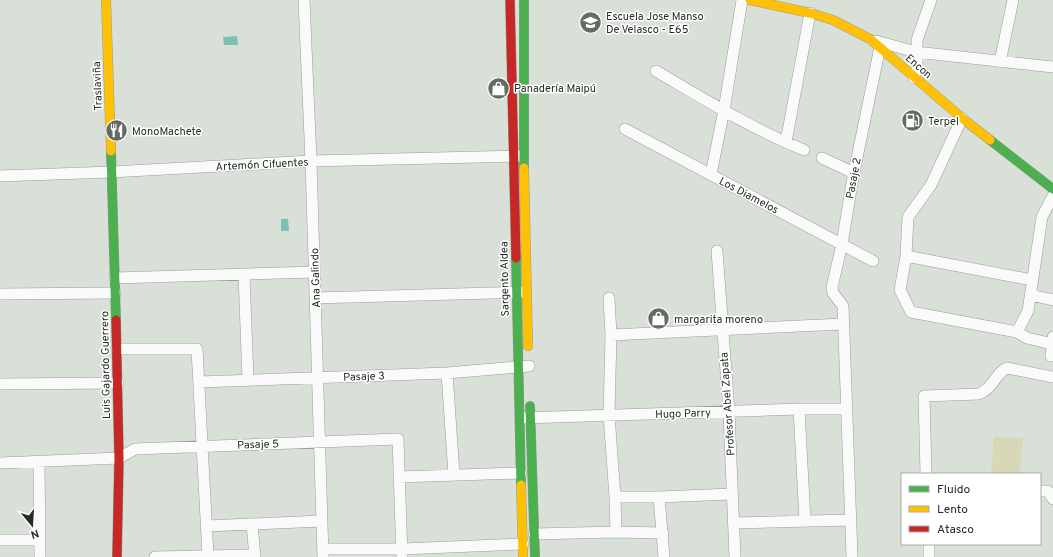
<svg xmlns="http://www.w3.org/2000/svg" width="1053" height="557" font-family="Overpass,sans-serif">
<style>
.green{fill:#d8d8b9}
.water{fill:#7fc0b4}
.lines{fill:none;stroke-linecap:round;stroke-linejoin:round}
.street-casing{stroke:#989d97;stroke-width:12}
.fast-casing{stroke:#989d97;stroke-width:10}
.slow-casing{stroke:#989d97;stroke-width:10}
.jam-casing{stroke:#989d97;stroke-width:10}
.street{stroke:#f9faf9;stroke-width:11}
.fast{stroke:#4caf50;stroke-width:9}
.slow{stroke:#ffc107;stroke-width:9}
.jam{stroke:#c62828;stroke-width:9}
.labels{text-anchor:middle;stroke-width:3;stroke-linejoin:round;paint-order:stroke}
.poi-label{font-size:11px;fill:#262b25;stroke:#fff;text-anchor:start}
.street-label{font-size:11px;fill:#262b25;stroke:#fff}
</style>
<rect width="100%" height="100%" fill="#d9e0d8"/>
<path class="green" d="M994,437L1023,438L1020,474H991Z"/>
<path class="water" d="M237,36L238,45H224L223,37Z
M281,219H288L289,231H281Z"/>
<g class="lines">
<defs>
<path id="street" d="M304,0L311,161L323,557
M876,41L916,52L1053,67
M1000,62L1013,0
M656,71C704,99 752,129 804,150
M914,78L917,69V40L931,0
M962,118L931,185L908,217L906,256L900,290L911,312L1017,332L1028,311L1042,217L1053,196
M625,129L873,261
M786,142L810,13
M822,158L854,173
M711,174L724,110L742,0
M0,176L111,172L311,161L521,156
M717,251L729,412L735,557
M906,256L1032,280
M244,275L248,380
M115,278L315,272
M0,294L115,293
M1030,295L1053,300
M315,298L525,292
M609,298L611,335L609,415L615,497L616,532
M1017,332L1027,338L1052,344
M611,335L843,324
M117,349H197L208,556
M1051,356L1053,337
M447,373L454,475
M199,382L447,373L529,366
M0,384L118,383
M799,409L805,521
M523,418L799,409H846
M39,462L40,557
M0,463L119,458L135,449L398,439L402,557
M926,474L924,396L979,394C994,388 996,372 1007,368L1053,377
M399,477L521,473
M1040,491H1048L1053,499
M615,497H659L732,494
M659,497L664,557
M734,523L850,520
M252,524L255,557
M207,526L322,521
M534,534L616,532L663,533
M0,540H40
M929,544V557
M323,549H402L523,544
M155,557L254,555
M852,557L843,306L833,293L832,287L842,244L853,177L880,47"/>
<path id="fast" d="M524,0V168
M990,140L1053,189
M111,151L116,320
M516,258L521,485
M530,406L535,557"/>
<path id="slow" d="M106,0L111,151
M750,0L810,13L833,20L870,39L962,118L990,140
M524,168L528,346
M521,485L523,557"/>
<path id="jam" d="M510,0L516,258
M116,320L119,458L117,557"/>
</defs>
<use href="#street" class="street-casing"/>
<use href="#fast" class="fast-casing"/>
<use href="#slow" class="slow-casing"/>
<use href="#jam" class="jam-casing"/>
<use href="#street" class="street"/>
<use href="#fast" class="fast"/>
<use href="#slow" class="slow"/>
<use href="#jam" class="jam"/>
</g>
<defs>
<symbol id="school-disc" viewBox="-11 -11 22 22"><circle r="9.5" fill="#656a64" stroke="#fff"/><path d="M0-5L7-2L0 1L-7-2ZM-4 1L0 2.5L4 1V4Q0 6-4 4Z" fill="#fff"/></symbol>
<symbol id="shop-disc" viewBox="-11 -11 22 22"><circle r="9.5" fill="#656a64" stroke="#fff"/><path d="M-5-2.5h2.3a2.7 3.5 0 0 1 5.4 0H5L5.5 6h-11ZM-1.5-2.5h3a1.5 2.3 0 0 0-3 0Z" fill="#fff"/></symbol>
<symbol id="fuel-disc" viewBox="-11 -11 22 22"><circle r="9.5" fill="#656a64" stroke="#fff"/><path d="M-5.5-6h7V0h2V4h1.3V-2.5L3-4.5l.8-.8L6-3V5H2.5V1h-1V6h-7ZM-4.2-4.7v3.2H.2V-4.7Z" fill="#fff"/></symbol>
<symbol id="restaurant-disc" viewBox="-11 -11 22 22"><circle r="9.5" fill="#656a64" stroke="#fff"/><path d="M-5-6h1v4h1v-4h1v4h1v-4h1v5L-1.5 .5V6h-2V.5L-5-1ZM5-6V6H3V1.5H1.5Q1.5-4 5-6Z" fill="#fff"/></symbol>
</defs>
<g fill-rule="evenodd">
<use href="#school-disc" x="578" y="10" width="25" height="25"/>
<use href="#shop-disc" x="486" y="76" width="25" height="25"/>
<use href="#fuel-disc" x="900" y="108" width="25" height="25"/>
<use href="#restaurant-disc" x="104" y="118" width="25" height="25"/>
<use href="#shop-disc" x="646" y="306" width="25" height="25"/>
</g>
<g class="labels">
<g class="poi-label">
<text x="606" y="20">Escuela Jose Manso<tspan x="606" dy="13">De Velasco - E65</tspan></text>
<text x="514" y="92">Panadería Maipú</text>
<text x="928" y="125">Terpel</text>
<text x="132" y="135">MonoMachete</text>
<text x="674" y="323">margarita moreno</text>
</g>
<g class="street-label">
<text transform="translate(919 66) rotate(41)" y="4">Encon</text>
<text transform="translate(97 86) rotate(-92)" y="4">Traslaviña</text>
<text transform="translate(262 164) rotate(-3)" y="4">Artemón Cifuentes</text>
<text transform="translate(853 178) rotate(-79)" y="4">Pasaje 2</text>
<text transform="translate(749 195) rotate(28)" y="4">Los Diamelos</text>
<text transform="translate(315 278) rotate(-92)" y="4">Ana Galindo</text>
<text transform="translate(504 279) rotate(-91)" y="4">Sargento Aldea</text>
<text transform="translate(105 365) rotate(-91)" y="4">Luis Gajardo Guerrero</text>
<text transform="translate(364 376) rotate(-2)" y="4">Pasaje 3</text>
<text transform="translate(727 404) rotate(-94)" y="4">Profesor Abel Zapata</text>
<text transform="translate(683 413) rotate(-2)" y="4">Hugo Parry</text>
<text transform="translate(258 444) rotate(-2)" y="4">Pasaje 5</text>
</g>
</g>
<rect x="901" y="473" width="140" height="72" fill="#ffffff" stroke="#a8aaa8"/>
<rect x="909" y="486" width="20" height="6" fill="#4caf50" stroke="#a8aaa8"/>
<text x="937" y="493" font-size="12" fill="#262b25">Fluido</text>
<rect x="909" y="506" width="20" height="6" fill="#ffc107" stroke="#a8aaa8"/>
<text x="937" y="513" font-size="12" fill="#262b25">Lento</text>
<rect x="909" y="526" width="20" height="6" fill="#c62828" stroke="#a8aaa8"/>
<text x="937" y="533" font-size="12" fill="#262b25">Atasco</text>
<g transform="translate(32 525) rotate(162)" stroke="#ffffff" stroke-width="3" paint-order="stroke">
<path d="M0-3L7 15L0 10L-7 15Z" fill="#262b25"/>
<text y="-6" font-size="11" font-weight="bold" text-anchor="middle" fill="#262b25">N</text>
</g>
</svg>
